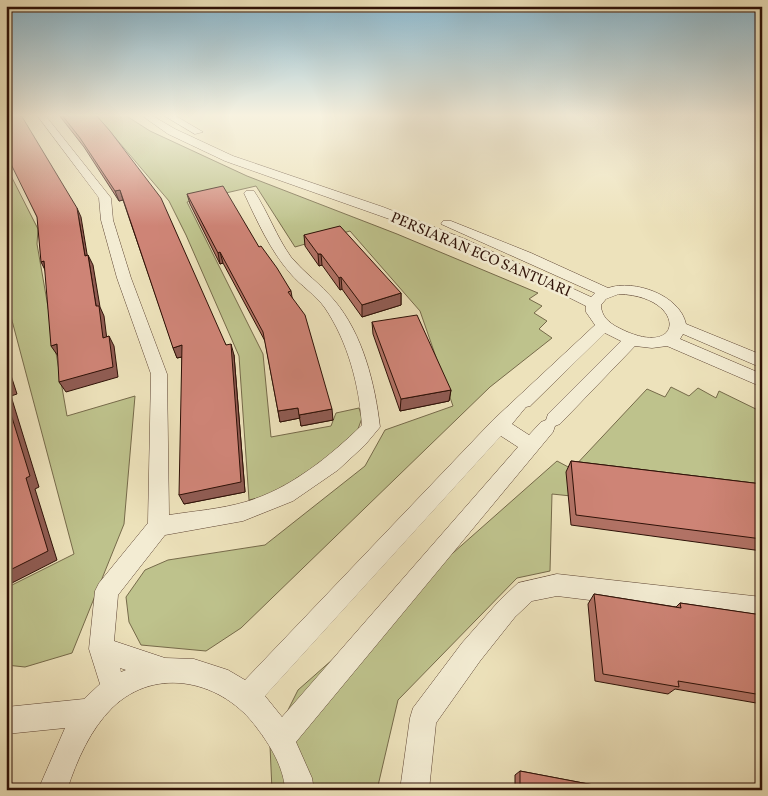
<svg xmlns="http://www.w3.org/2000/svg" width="768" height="796" font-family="Vollkorn,serif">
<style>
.green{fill:#bec28c;stroke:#766a4a}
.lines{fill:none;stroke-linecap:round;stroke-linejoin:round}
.minor-casing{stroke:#5e4534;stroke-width:1}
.minor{fill:#f3ecd3;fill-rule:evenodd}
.wall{fill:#b17265;stroke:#2e1107}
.shaded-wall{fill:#905c53;stroke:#2e1107}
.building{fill:#ce8476;stroke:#2e1107}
.labels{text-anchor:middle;stroke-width:5;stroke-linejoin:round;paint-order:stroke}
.far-street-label{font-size:15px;fill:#2e1107;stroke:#f3ecd3}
</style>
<rect width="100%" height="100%" fill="#ede2bb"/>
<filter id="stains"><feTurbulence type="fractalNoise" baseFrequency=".004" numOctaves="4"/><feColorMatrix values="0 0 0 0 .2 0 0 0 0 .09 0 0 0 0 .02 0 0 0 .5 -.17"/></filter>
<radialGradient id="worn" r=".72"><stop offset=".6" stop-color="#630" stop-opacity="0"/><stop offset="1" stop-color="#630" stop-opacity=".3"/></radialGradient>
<path class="green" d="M96,115H125L150,131L247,176L397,234L538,293L529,299L542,306L534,313L547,321L539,329L552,338L490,387L241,628L206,651L141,645L129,622L126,597L145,570L168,560L265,545L365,466L385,430L453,406L420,311L350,231L295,247L256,186L187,202L263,354L271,437L331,426L336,413L359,408L362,418L358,429L338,451L271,495L249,500L239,356L186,235L169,201Z
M6,166L38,229L37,244L67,416L135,396L124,524L72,653L25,667L6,665V588L74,554L6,298Z
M671,387L689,396L698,388L716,398L719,391L762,412V516L552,494L550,571L517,578L398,700L377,790H272L270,746L298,690L557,461L572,469L647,389L665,397Z"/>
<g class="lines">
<defs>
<path id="minor" d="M37,115H45L111,198L113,220L131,278L167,374L169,515C195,511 221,509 245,502C290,489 329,457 362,425C359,385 348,342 325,308C316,295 301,286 290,273C270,250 257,221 244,193L246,191H254C268,212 276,236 291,257C304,273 321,284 334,300C363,334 375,384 380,427L365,445L338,470L293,501L243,521L165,535L118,595L114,641L165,658L194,659L228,670L245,680L493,420L595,325L586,312V306L510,268L429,233L225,161L168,134L141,115H151L175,129L233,156L383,207L465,239L591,297L595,293L441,224L443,221H451L531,253L608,288C634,279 680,295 686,324L762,355V368L683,334L680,339L762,374V387L667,346L652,348L635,346L560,424L555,426L553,432L296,742L312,778L314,790H285C284,768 270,745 257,728C224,682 157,664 112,708C90,730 77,760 67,790H38L65,728L6,734V707L84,699L100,684L89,649L95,591L99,583L148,523L151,374L117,278L101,220L99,198ZM619,294C688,296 685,362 619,328C609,323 601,316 601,305L606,299ZM605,333L621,341L548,414L546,420L541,422L529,435L512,424L526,407L530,406ZM501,436L518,447L282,717L265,696ZM120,668L126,670L121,672Z
M163,115H174L203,132L195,134Z
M557,574L762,597V621L557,596L532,601L515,617L480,661L436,723L429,790H400L410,718L413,708L462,643L499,601L518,583Z"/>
</defs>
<use href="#minor" class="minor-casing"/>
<use href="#minor" class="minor"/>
</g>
<path class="wall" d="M59,115H96L226,345L234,355L245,492L184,504L182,357L177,358L123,200L119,201L84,147Z
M187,194L259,247L291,291L292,297L333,420L301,426L300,418L280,422L265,341L223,263L220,264L190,204Z
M304,235L401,293V305L362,317L342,289L340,290L322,265L319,266L305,246Z
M372,322L451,390L449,401L400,411L373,334Z
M571,461L762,484V551L571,525L566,472Z
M594,594L676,607L680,603L761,615L762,614V704L675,689L668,694L595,681L588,604Z
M520,771L620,790H515V775Z
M628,787L643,790H621Z"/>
<path class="shaded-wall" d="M120,190L123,200L119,201L115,191Z
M77,208L81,217L89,266L85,256Z
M220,252L223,263L220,264L218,253Z
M318,254H321L322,265L319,266Z
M88,255L93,265L100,307L104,316L108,348L103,338L96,306Z
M44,261L46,272L41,262Z
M341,277L342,289L340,290L339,278Z
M401,293V305L362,317V305Z
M109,336L114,346L118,377L66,392L59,382Z
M57,344L58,356L51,346Z
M231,344L234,355L245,492L184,504L179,495Z
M182,345L186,356L177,358L173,348Z
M6,349L9,356L6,357Z
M6,360L17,394L11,396L39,487L35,489L57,560L6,586V572L26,478L6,398Z
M451,390L449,401L400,411L401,399Z
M298,408L300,418L280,422L278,411Z
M332,409L333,420L301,426L299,415Z"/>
<path class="building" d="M6,115H21L77,208L85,256L88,255L96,306H99L103,338L109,336L113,367L59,382L57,344L51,346L44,261L41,262L37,217L6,154Z
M62,115H96L110,131L161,198L226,345L231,344L241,482L179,495L182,345L173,348L120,190L115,191L80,138Z
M223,186L259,247L261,246L277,268L291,291L288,292L305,315L332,409L299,415L298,408L278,411L263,332L220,252L218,253L187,194Z
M340,226L401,293L362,305L341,277L339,278L321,254H318L304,235Z
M417,315L451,390L401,399L372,322Z
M6,374L9,382L6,384Z
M6,398L30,476L26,478L48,551L6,572Z
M571,461L762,484V539L576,515Z
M594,594L681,608L680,603L762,615V695L678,681L679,687L603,674Z
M520,771L620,790H520Z
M628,787L643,790H629Z"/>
<linearGradient id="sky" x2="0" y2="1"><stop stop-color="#89b8d0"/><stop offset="0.51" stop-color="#f7f2e0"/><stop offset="1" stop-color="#f7f2e0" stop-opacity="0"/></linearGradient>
<rect width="768" height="226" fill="url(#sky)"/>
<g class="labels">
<g class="far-street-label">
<text transform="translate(481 254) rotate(23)" y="5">PERSIARAN ECO SANTUARI</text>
</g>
</g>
<rect width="768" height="796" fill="none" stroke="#ede2bb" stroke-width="25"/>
<rect x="8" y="8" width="753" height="781" fill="none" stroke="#2e1107" stroke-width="2.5"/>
<rect x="12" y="12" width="743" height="771" fill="none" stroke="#2e1107"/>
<rect width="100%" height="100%" filter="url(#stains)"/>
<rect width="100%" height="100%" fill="url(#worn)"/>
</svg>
